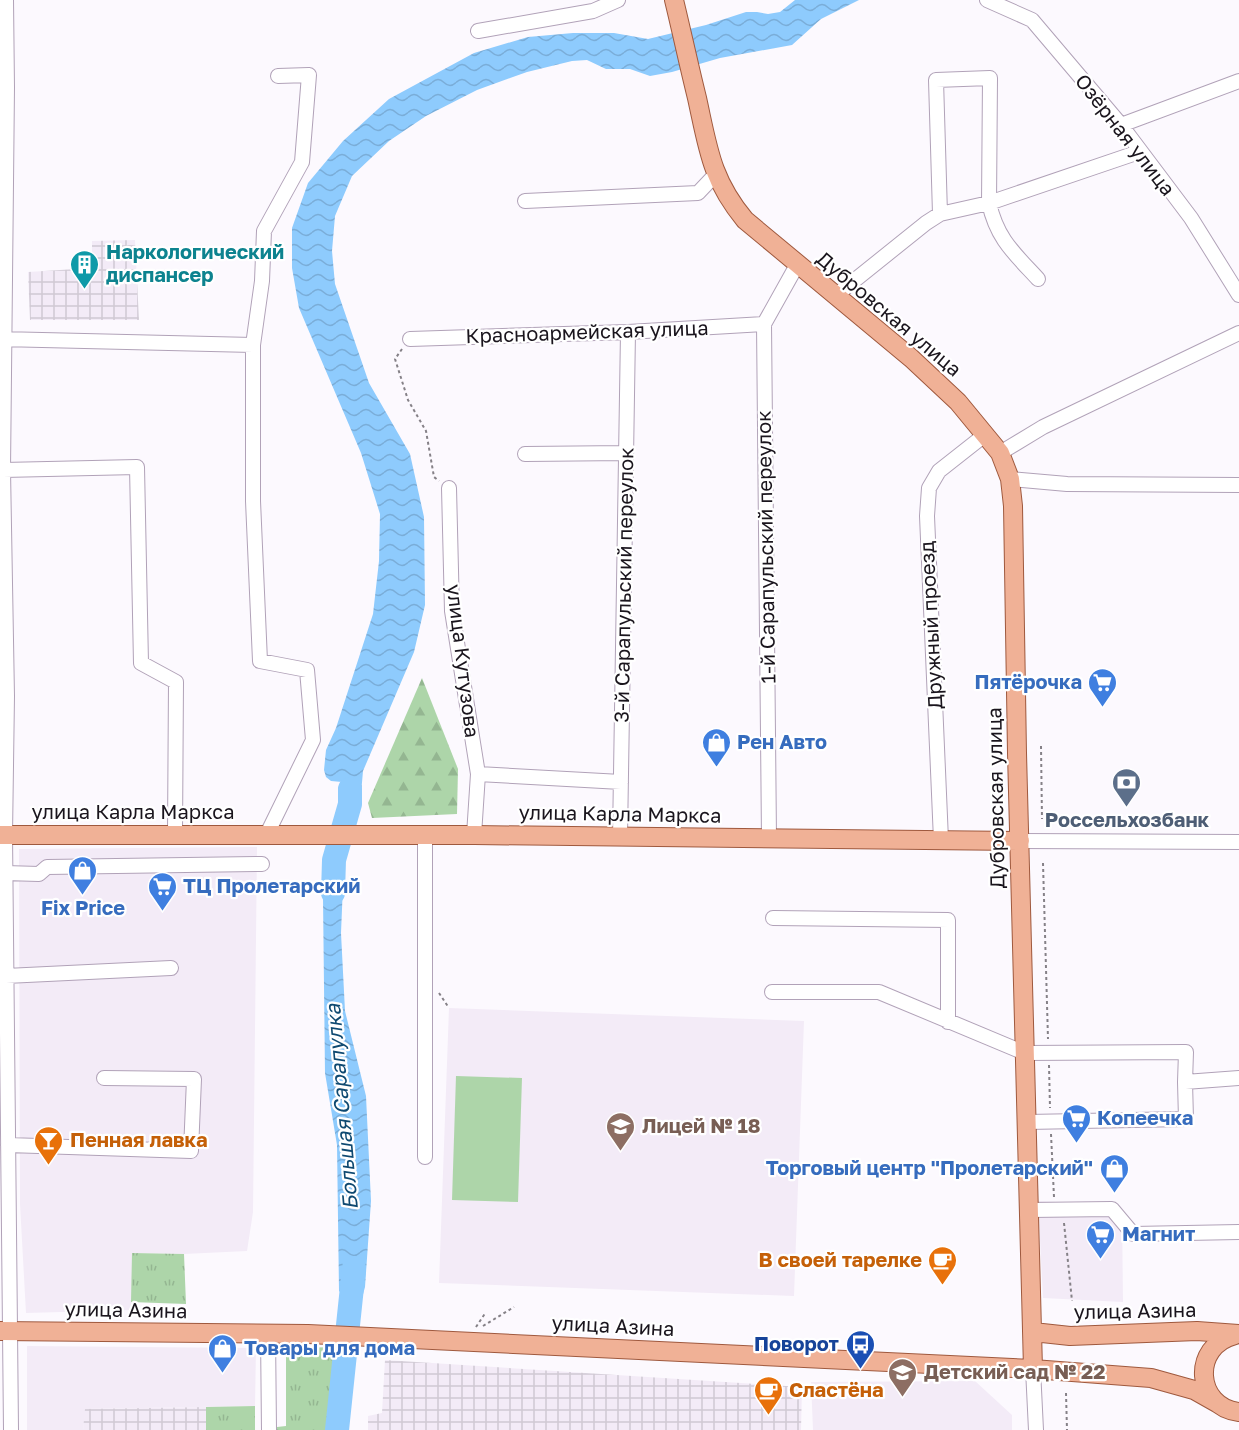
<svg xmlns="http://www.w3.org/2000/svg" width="1239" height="1430" font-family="'Golos Text',sans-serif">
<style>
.built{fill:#f3ebf7}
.industrial{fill:url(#industrial-grid)}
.grass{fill:url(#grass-tufts)}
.forest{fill:url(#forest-firs)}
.garden{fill:#add5a9}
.water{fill:url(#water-waves)}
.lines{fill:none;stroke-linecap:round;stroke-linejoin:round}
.river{stroke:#8ecbfd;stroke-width:24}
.minor-casing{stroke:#b1a2b8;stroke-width:16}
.major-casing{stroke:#9f593e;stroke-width:20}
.path{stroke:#858187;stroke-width:2;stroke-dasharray:3 3;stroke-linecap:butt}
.minor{stroke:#fff;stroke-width:14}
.major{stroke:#f0b196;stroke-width:18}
.labels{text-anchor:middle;stroke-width:4.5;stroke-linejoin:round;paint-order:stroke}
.street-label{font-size:20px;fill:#1a151d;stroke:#fff}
.culture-label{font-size:20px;font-weight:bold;fill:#0d838f;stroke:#fff;text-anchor:start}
.shop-label{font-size:20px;font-weight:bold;fill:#366cbe;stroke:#fff;text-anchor:start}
.service-label{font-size:20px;font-weight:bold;fill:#4e5e75;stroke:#fff}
.education-label{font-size:20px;font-weight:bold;fill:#785e54;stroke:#fff;text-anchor:start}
.food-label{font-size:20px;font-weight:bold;fill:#c56008;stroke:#fff;text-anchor:start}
.transit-label{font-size:20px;font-weight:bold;fill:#164399;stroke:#fff;text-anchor:end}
.water-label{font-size:21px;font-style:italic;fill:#0e4971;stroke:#fff}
</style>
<defs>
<pattern id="industrial-grid" width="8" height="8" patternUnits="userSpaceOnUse" patternTransform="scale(1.5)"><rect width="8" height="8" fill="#f3ebf7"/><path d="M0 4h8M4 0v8" fill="none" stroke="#d0c9d3"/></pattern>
<pattern id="grass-tufts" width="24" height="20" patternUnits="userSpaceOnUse" patternTransform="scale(1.5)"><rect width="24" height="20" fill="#add5a9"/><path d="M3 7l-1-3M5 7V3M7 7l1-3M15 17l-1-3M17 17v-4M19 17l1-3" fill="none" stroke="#94b691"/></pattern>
<pattern id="forest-firs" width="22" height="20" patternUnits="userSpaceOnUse" patternTransform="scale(1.5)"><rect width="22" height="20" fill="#add5a9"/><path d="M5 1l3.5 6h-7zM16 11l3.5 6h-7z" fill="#94b691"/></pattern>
<pattern id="water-waves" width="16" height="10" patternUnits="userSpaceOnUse" patternTransform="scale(1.5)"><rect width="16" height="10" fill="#8ecbfd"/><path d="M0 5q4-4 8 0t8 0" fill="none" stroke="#7aadd8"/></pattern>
</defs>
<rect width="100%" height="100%" fill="#fcf9fe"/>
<path class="built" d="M257,847L253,1212L247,1251L184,1254L132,1253V1310L26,1313L20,1204L19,849Z
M449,1008L804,1021L794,1296L439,1283Z
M1038,1201L1113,1205L1122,1211L1123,1302L1043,1298Z
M27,1346L256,1348L255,1406L86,1409L83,1430H27Z
M975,1381L1012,1415V1430H813L811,1382Z"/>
<path class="industrial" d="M135,240L139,320H30L28,272L92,268V241Z
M385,1360L802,1387L801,1430H368V1416L382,1413Z
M206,1407V1430H83L85,1409Z"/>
<path class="grass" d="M132,1253L184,1254L186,1304L131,1302Z
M340,1347L332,1430H277V1427L286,1426V1348Z
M255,1406V1430H206V1407Z"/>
<path class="forest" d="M422,678L458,769L457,814L372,818L368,803Z"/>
<path class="garden" d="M456,1076L522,1078L518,1202L452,1200Z"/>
<path class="water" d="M795,0H859L821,19L792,45L720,58L672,72L650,76L630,69H606L587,60L572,61L527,72L477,90L426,116L389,141L352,176L335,216L332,251L335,284L369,383L410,454L424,517L425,605L414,652L363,771L361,794L354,819H343L342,804L345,784L342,782L331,781L326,777L324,770L326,750L336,728L373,614L379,561L380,514L361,453L299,308L292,268V228L308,183L343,141L389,99L474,53L528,37L573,33H614L648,39L706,25L746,12H757L768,14L780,12Z
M326,860L344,861L341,933L345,1011L366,1096L371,1201L365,1287L359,1309L339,1291L337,1145L325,1073L323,898Z"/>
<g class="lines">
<path class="river" d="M333,893L334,860L350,804V789
M337,1430L354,1268"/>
<defs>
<path id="minor" d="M6,0L7,87L3,470L7,696L5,835L11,1430
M987,0L1032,20L1121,125L1191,218L1239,295
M478,31L593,11L618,0
M1121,125L1239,81
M525,201L698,193L716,174
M940,214L936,80L990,78L989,203C997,239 1014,253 1038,279
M835,296L926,223L940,214L989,203L1139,152
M0,339L253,345
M410,339L628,332L764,324
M1000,453L1043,427L1239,333
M525,454L626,453
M3,470L137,467L141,663L176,682L175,834
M1010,479L1067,484L1239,485
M449,488L452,611L478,774L474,835
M478,774L621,782
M267,834L313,740L307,670L260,661L253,501V345L262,281L264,231L302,162L309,75L278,76
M620,837L628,332
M769,838L764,324L797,265
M941,840L927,516L929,488L939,471L986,434
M1020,841L1239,842
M5,873L39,874L47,867L262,864
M773,918L948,920V1022
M6,976L171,968
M772,992H879L1025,1053L1186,1052L1185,1082
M1027,1122L1186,1119L1185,1082L1239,1078
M8,1145L191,1151L194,1079L104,1078
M425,1157V834
M1030,1210L1112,1209L1133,1234L1239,1232
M268,1334L269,1430
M1033,1369L1036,1430"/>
<path id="major" d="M674,0C682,33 689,66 697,98C708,148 711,179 745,220L911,358L958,402L1000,453L1010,479L1013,506L1017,753L1033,1369
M0,835H474L1020,841
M0,1331L308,1334L1033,1369L1151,1378L1194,1390L1217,1403
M1033,1332L1070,1336L1197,1331L1239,1334
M1235,1335C1191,1346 1195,1407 1239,1412"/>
</defs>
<use href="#minor" class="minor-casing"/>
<use href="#major" class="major-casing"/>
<path class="path" d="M402,349L395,359L408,400L426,431L434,477L439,481
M1041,746L1042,819
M1043,863L1048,1039
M439,993L449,1008
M1049,1065L1050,1108
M1051,1134L1054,1197
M1064,1223L1072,1301
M483,1326L514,1307
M476,1327L486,1312
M1066,1393L1067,1430"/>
<use href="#minor" class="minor"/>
<use href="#major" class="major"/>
</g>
<defs>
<symbol id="building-pin" viewBox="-11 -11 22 30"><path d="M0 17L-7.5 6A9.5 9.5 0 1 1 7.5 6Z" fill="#0f9aa8" stroke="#fff"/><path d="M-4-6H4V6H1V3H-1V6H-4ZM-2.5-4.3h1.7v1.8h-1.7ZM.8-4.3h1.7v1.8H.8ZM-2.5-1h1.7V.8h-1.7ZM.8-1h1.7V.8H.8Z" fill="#fff"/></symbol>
<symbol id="supermarket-pin" viewBox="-11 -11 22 30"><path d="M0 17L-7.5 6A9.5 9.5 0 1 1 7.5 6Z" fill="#3f7fe0" stroke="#fff"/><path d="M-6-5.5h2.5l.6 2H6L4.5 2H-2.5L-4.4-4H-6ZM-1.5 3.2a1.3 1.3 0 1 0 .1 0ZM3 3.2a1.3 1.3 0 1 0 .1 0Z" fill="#fff"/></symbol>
<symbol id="shop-pin" viewBox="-11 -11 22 30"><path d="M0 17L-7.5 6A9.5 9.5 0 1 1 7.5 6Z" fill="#3f7fe0" stroke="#fff"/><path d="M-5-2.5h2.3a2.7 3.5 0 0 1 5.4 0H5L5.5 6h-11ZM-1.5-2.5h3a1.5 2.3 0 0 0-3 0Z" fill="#fff"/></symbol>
<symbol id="bank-pin" viewBox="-11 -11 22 30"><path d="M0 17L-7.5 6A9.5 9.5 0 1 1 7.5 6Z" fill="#5c6f8a" stroke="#fff"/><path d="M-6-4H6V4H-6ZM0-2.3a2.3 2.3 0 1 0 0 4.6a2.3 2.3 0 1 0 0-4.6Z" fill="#fff"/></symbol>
<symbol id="school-pin" viewBox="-11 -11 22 30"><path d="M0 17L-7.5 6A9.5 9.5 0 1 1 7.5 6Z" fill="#8d6e63" stroke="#fff"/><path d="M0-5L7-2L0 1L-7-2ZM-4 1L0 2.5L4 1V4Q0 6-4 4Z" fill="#fff"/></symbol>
<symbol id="bar-pin" viewBox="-11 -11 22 30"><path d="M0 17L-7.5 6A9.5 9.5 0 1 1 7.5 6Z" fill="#e8710a" stroke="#fff"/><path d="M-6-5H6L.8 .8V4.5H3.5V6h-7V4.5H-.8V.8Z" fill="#fff"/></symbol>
<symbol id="cafe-pin" viewBox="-11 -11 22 30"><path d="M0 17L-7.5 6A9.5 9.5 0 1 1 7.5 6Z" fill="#e8710a" stroke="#fff"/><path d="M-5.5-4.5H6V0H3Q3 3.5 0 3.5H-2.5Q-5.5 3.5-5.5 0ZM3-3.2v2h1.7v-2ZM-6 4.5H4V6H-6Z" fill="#fff"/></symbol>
<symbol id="bus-pin" viewBox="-11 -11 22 30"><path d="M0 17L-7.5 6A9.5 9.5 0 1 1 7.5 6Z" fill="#1a4fb4" stroke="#fff"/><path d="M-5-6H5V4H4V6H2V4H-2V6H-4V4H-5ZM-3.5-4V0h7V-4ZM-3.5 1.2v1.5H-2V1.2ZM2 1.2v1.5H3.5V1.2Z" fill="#fff"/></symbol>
</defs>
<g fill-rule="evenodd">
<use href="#building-pin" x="68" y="248" width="33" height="45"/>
<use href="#supermarket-pin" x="1086" y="666" width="33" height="45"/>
<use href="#shop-pin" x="700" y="726" width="33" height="45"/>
<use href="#bank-pin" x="1110" y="766" width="33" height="45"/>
<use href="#shop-pin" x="66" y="854" width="33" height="45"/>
<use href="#supermarket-pin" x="146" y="870" width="33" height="45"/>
<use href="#supermarket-pin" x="1060" y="1102" width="33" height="45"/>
<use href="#school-pin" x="604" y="1110" width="33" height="45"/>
<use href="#bar-pin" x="32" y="1124" width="33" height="45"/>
<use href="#shop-pin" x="1098" y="1152" width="33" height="45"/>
<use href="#supermarket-pin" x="1084" y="1218" width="33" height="45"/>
<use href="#cafe-pin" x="926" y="1244" width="33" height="45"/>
<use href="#bus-pin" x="844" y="1328" width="33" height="45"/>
<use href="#shop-pin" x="206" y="1332" width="33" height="45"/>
<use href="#school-pin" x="886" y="1356" width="33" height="45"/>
<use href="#cafe-pin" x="752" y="1374" width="33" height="45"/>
</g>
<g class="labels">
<g class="street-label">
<text transform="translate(1125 135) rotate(52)" y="7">Озёрная улица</text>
<text transform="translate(889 314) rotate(40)" y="7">Дубровская улица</text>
<text transform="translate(587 332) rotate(-2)" y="7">Красноармейская улица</text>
<text transform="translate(766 547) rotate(-91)" y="7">1-й Сарапульский переулок</text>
<text transform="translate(624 585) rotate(-89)" y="7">3-й Сарапульский переулок</text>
<text transform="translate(931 625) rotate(-93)" y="7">Дружный проезд</text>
<text transform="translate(463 661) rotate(83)" y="7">улица Кутузова</text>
<text transform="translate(996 798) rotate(-91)" y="7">Дубровская улица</text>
<text x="133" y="819">улица Карла Маркса</text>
<text transform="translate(620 814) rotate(1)" y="7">улица Карла Маркса</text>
<text transform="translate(126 1310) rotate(1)" y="7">улица Азина</text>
<text transform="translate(1135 1311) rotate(-1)" y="7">улица Азина</text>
<text transform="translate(613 1326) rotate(3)" y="7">улица Азина</text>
</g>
<g class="culture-label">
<text x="106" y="259">Наркологический<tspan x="106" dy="23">диспансер</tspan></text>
</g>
<g class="shop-label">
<text x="1082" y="689" text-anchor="end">Пятёрочка</text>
<text x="737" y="749">Рен Авто</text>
<text x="183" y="893">ТЦ Пролетарский</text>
<text x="83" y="915" text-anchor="middle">Fix Price</text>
<text x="1097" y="1125">Копеечка</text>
<text x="1093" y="1175" text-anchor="end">Торговый центр "Пролетарский"</text>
<text x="1122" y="1241">Магнит</text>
<text x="244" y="1355">Товары для дома</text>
</g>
<g class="service-label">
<text x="1127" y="827">Россельхозбанк</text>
</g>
<g class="education-label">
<text x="642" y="1133">Лицей № 18</text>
<text x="924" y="1379">Детский сад № 22</text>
</g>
<g class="food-label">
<text x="70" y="1147">Пенная лавка</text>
<text x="922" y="1267" text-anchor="end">В своей тарелке</text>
<text x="789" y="1397">Сластёна</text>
</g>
<g class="transit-label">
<text x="839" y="1351">Поворот</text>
</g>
<g class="water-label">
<text transform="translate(342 1107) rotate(-95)" y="7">Большая Сарапулка</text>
</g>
</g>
</svg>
